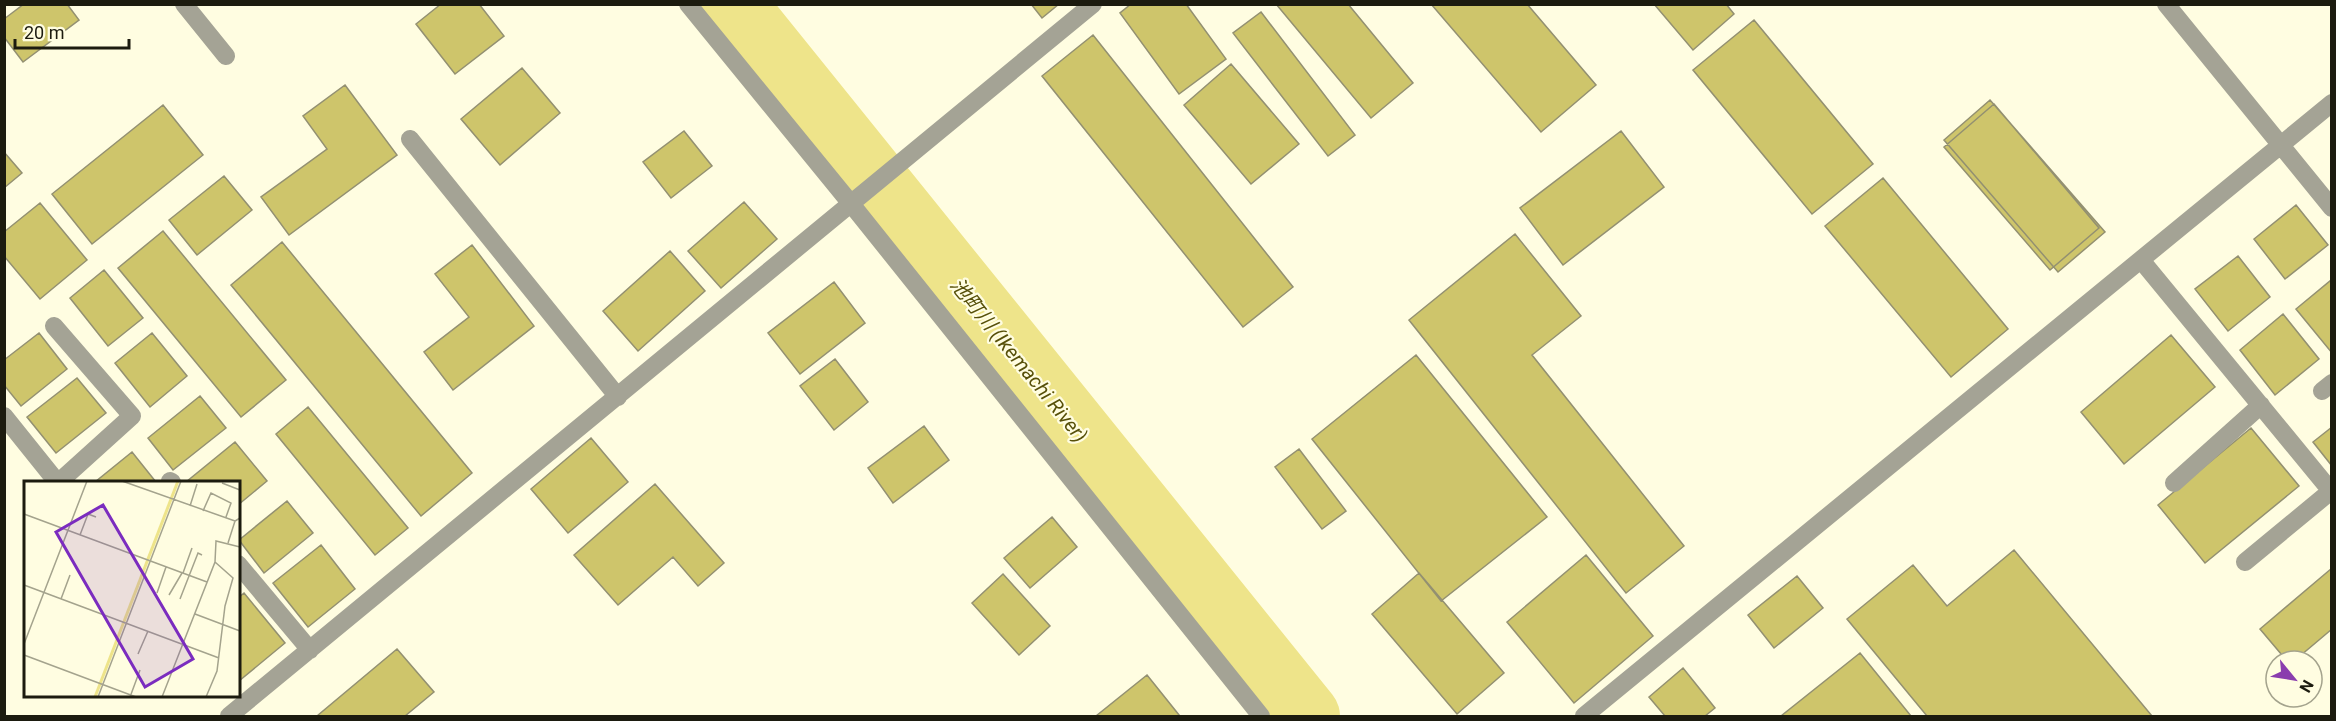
<svg xmlns="http://www.w3.org/2000/svg" width="2336" height="721" font-family="Roboto,'Noto Sans JP',sans-serif">
<style>
.lines{fill:none;stroke-linecap:round;stroke-linejoin:round}
.river{stroke:#eee48a;stroke-width:68}
.building{fill:#cec56b;stroke:#939071;stroke-width:1.5}
.minor{stroke:#a4a395;stroke-width:18}
.labels{text-anchor:middle;stroke-width:4.5;stroke-linejoin:round;paint-order:stroke}
.water-label{font-size:20px;font-style:italic;fill:#575009;stroke:#fffde1}
.inset-river{fill:none;stroke:#eee48a;stroke-width:3}
.inset-road{fill:none;stroke:#a4a38d;stroke-width:1.5}
.view{fill:#7b2cbf;fill-opacity:0.15;stroke:#7b2cbf;stroke-width:3}
.inset-edge{fill:none;stroke:#1c1b0f;stroke-width:3}
</style>
<rect width="100%" height="100%" fill="#fffde1"/>
<g class="lines">
<path class="river" d="M732,4L1306,716"/>
</g>
<path class="building" d="M24,4H67L79,20L23,62L4,37V19Z
M441,4H479L504,36L455,74L416,24Z
M1031,4H1059L1042,18Z
M1131,4H1186L1226,59L1179,94L1120,13Z
M1276,4H1348L1413,83L1371,118Z
M1431,4H1527L1596,85L1541,132Z
M1654,4H1726L1734,14L1693,50Z
M1261,12L1355,135L1328,156L1233,33Z
M1754,20L1873,164L1812,214L1693,70Z
M1093,35L1293,287L1243,327L1042,76Z
M1231,64L1299,144L1251,184L1184,105Z
M522,68L560,113L500,165L461,119Z
M345,85L397,155L289,235L261,197L327,149L303,116Z
M1990,100L2105,232L2058,272L1944,140Z
M1994,104L2099,228L2050,270L1944,147Z
M163,105L203,155L92,244L52,194Z
M684,131L712,166L671,198L643,162Z
M1621,131L1664,187L1563,265L1520,208Z
M4,152L22,173L4,188Z
M224,176L252,210L197,255L169,220Z
M1883,178L2008,329L1951,377L1825,226Z
M744,202L777,239L721,288L688,251Z
M40,203L87,260L40,299L4,256V232Z
M2296,205L2328,245L2285,279L2254,239Z
M163,231L286,380L241,417L118,268Z
M1515,234L1581,316L1532,355L1684,546L1626,593L1409,320Z
M282,242L472,473L421,516L231,285Z
M472,245L534,326L453,390L424,352L469,317L435,274Z
M670,251L705,291L638,351L603,311Z
M2238,256L2270,297L2228,331L2195,289Z
M104,270L143,318L108,346L70,298Z
M2330,281L2332,282V353L2296,309Z
M834,282L865,323L800,374L768,333Z
M2283,314L2319,359L2275,395L2240,350Z
M39,333L67,369L21,406L4,385V360Z
M152,333L187,376L150,407L115,363Z
M2171,335L2215,387L2124,464L2081,412Z
M1416,355L1547,517L1441,601L1312,439Z
M835,359L868,402L834,430L800,386Z
M77,378L106,413L56,453L27,417Z
M200,396L226,428L173,470L148,438Z
M308,407L408,528L375,555L276,434Z
M924,426L949,460L893,503L868,468Z
M2332,427V466L2313,442Z
M2251,428L2299,486L2205,563L2158,505Z
M591,438L628,482L568,533L531,489Z
M235,442L267,481L238,505V482H186Z
M1299,449L1346,511L1322,529L1275,467Z
M132,452L156,482H95Z
M655,484L724,563L698,586L673,557L618,605L574,555Z
M287,501L313,533L264,573L239,540Z
M1052,517L1077,547L1030,588L1004,558Z
M321,545L355,589L308,627L273,583Z
M2014,550L2152,716H1927L1847,619L1913,565L1947,606Z
M1586,555L1653,636L1574,703L1507,622Z
M2332,568V629L2294,661H2287L2260,629Z
M1419,573L1504,673L1457,714L1372,614Z
M1003,574L1050,626L1019,655L972,603Z
M1797,576L1823,608L1774,648L1748,615Z
M244,593L285,643L239,681L238,598Z
M397,649L434,692L405,716H317Z
M1860,653L1911,716H1781Z
M1683,668L1715,708L1705,716H1665L1649,697Z
M1147,675L1179,715L1176,716H1096Z"/>
<g class="lines">
<path class="minor" d="M184,4L226,56
M688,4L852,205L1261,716
M2166,4L2332,208
M410,139L618,397
M2141,260L2331,491L2245,562
M54,326L132,416L59,482
M2322,391L2332,383
M4,416L57,482
M170,481L172,482
M2174,483L2261,405
M238,564L310,650
M229,716L1093,4
M1584,716L2332,103"/>
</g>
<g class="labels">
<g class="water-label">
<text transform="translate(1019 360) rotate(51)" y="7">池町川 (Ikemachi River)</text>
</g>
</g>
<g transform="translate(24 481)">
<rect width="216" height="216" fill="#fffde1"/>
<path class="inset-river" d="M71,216L154,0"/>
<path class="inset-road" d="M98,0L211,40M198,2L216,9M166,25L173,3M179,30L187,12L207,22L202,36M0,33L183,101M56,54L64,33L72,36M204,62L211,40L216,37M159,92L168,67M0,104L195,177M133,112L142,86M145,114L158,92M37,118L46,94M156,118L174,72L178,74M171,133L216,150M0,163L63,0M114,173L124,150M0,174L112,216M74,216L157,0M106,216L116,189M138,216L191,81L192,60L216,66M182,216L193,190L201,125L209,97L191,81"/>
<path class="view" d="M79,24L169,178L121,206L32,51Z"/>
<rect width="216" height="216" class="inset-edge"/>
</g>
<rect width="2336" height="721" fill="none" stroke="#1c1b0f" stroke-width="12"/>
<g transform="translate(2294 679) rotate(120)"><circle r="28" fill="#fffde1" stroke="#a4a38d" stroke-width="1.5"/>
<path d="M0-4.5L10 22L0 15L-10 22Z" fill="#8a3dae"/>
<text y="-9" font-size="16" font-weight="bold" text-anchor="middle" fill="#1c1b0f">N</text>
</g>
<path d="M15 39v9h114v-9" fill="none" stroke="#1c1b0f" stroke-width="3"/>
<text x="24" y="39" font-size="18" fill="#1c1b0f" stroke="#fffde1" stroke-width="4.5" paint-order="stroke">20 m</text>
</svg>
